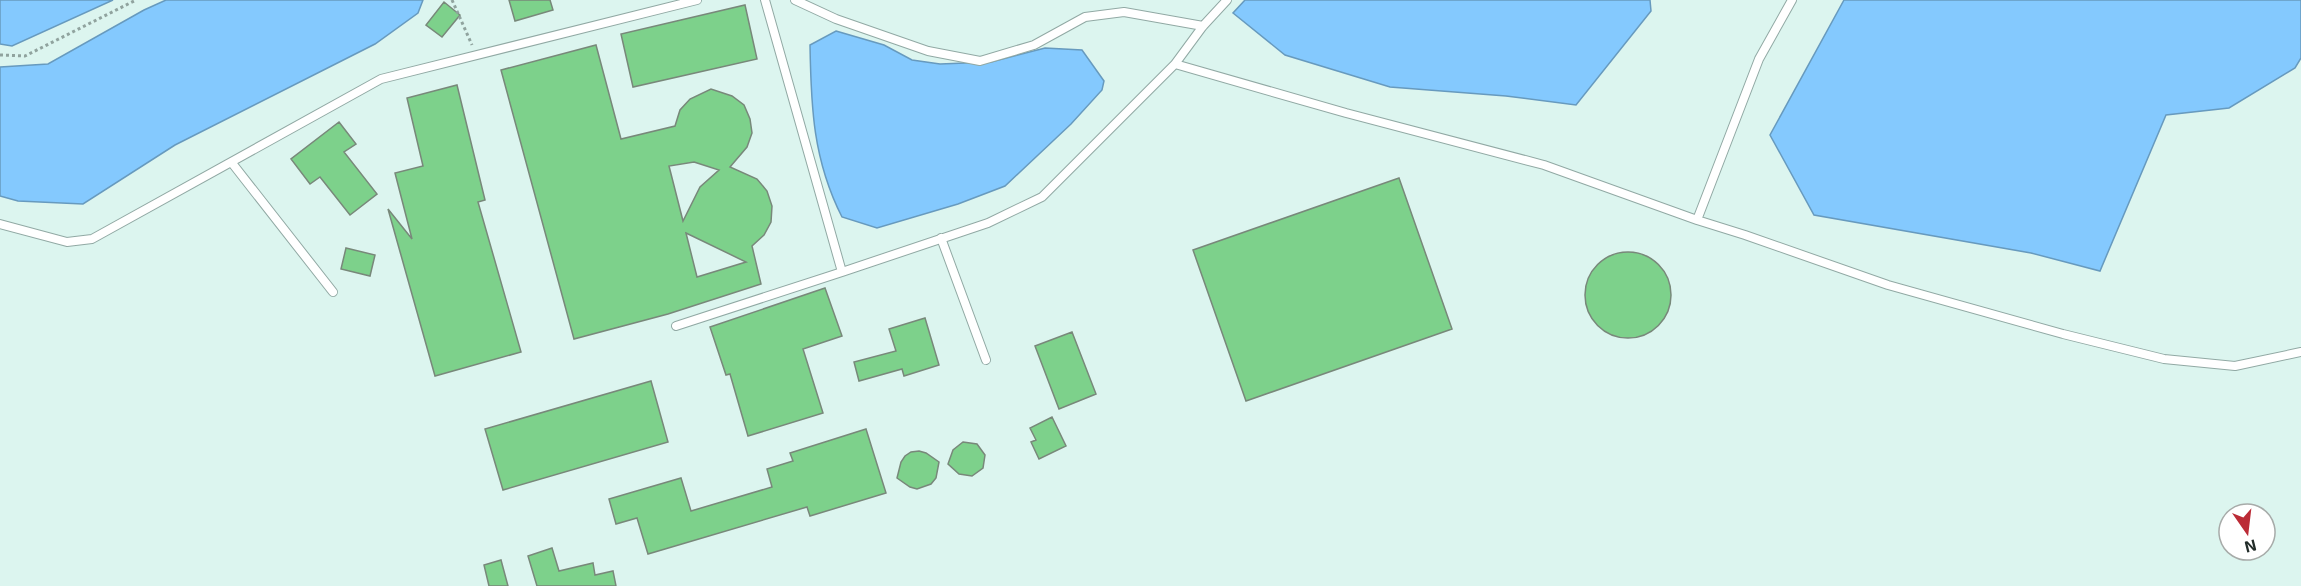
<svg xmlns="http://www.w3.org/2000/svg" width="2301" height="586" font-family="'Exo 2',sans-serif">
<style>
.water{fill:#84c9fe;stroke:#679abe;stroke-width:1.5}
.building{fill:#7dd18b;stroke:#78887a;stroke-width:1.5;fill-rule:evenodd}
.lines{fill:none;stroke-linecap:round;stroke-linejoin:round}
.lane-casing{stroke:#91a9a4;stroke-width:10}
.path{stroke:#90a39e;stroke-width:3;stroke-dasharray:3 3;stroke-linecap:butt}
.lane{stroke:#fff;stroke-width:8}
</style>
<rect width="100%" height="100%" fill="#dcf5ef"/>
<path class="water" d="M0,0H113L12,46L0,44Z
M166,0H423L418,13L375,44L175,145L83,204L18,201L0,196V67L48,64L144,10Z
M1245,0H1650L1651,11L1576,105L1506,96L1390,87L1285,55L1233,13Z
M1844,0H2301V58L2295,68L2229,108L2166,115L2100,271L2031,253L1814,215L1770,135Z
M836,31L884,45L912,60L940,64L991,62L1045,48L1082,50L1104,81L1102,90L1071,124L1005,186L958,204L877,228L842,217C813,160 811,107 810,45Z"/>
<path class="building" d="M509,0H550L553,10L515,21Z
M444,2L460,15L442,37L426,25Z
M745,5L757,59L633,87L621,34Z
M596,45L621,139L675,126L680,110L690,99L711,89L732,96L744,105L750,119L752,133L747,147L730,167L757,179L767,191L772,206L771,222L764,235L752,246L761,284L668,314L574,339L501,70ZM694,162L719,170L700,187L683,221L669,166ZM686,233L746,262L697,277Z
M457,85L485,200L478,202L521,352L435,376L388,209L412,239L395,173L423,166L407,98Z
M339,122L356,144L344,152L377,194L350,215L320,177L310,184L291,159Z
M1399,178L1452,329L1246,401L1193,250Z
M346,248L375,255L370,276L341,269Z
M1585 295a43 43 0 1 1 86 0a43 43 0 1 1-86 0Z
M825,288L842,336L803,349L823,413L748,436L730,374L726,375L710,327Z
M925,318L939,365L904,376L902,369L859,381L854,362L896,351L889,329Z
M1072,332L1096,394L1059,409L1035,346Z
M651,381L668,442L503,490L485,429Z
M1052,417L1066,446L1039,459L1031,442L1036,440L1030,428Z
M866,429L886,493L810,516L807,507L648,554L637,518L616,524L609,499L681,478L691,511L772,487L767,469L793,461L790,453Z
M963,442L977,444L985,455L983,468L972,476L959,474L948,464L953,450Z
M919,451L926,453L939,462L936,478L931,484L917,489L910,487L897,478L901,462L905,456L911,452Z
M552,548L559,571L593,563L595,575L613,571L616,586H537L528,556Z
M501,560L508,586H489L484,565Z"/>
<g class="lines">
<defs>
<path id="lane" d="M765,0L842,272L988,223L1042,197L1175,64L1346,113L1544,165L1697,220L1745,235L1888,285L2063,334L2164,359L2235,366L2301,352
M795,0L836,19L928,51L980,61L1034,45L1085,17L1124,12L1203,26
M1175,64L1203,26L1227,0
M232,163L333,292
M1697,220L1759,59L1792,0
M0,224L67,242L92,239L381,79L697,0
M941,238L986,360
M676,326L842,272"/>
</defs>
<use href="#lane" class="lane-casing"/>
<path class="path" d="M452,0L472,45
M0,55L25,56L136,0"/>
<use href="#lane" class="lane"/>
</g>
<g transform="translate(2247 532) rotate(166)"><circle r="28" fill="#ffffff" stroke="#a7aba9" stroke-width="1.5"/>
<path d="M0-4.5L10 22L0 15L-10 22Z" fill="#bb2b36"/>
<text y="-9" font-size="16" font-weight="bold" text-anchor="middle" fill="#222c29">N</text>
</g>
</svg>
